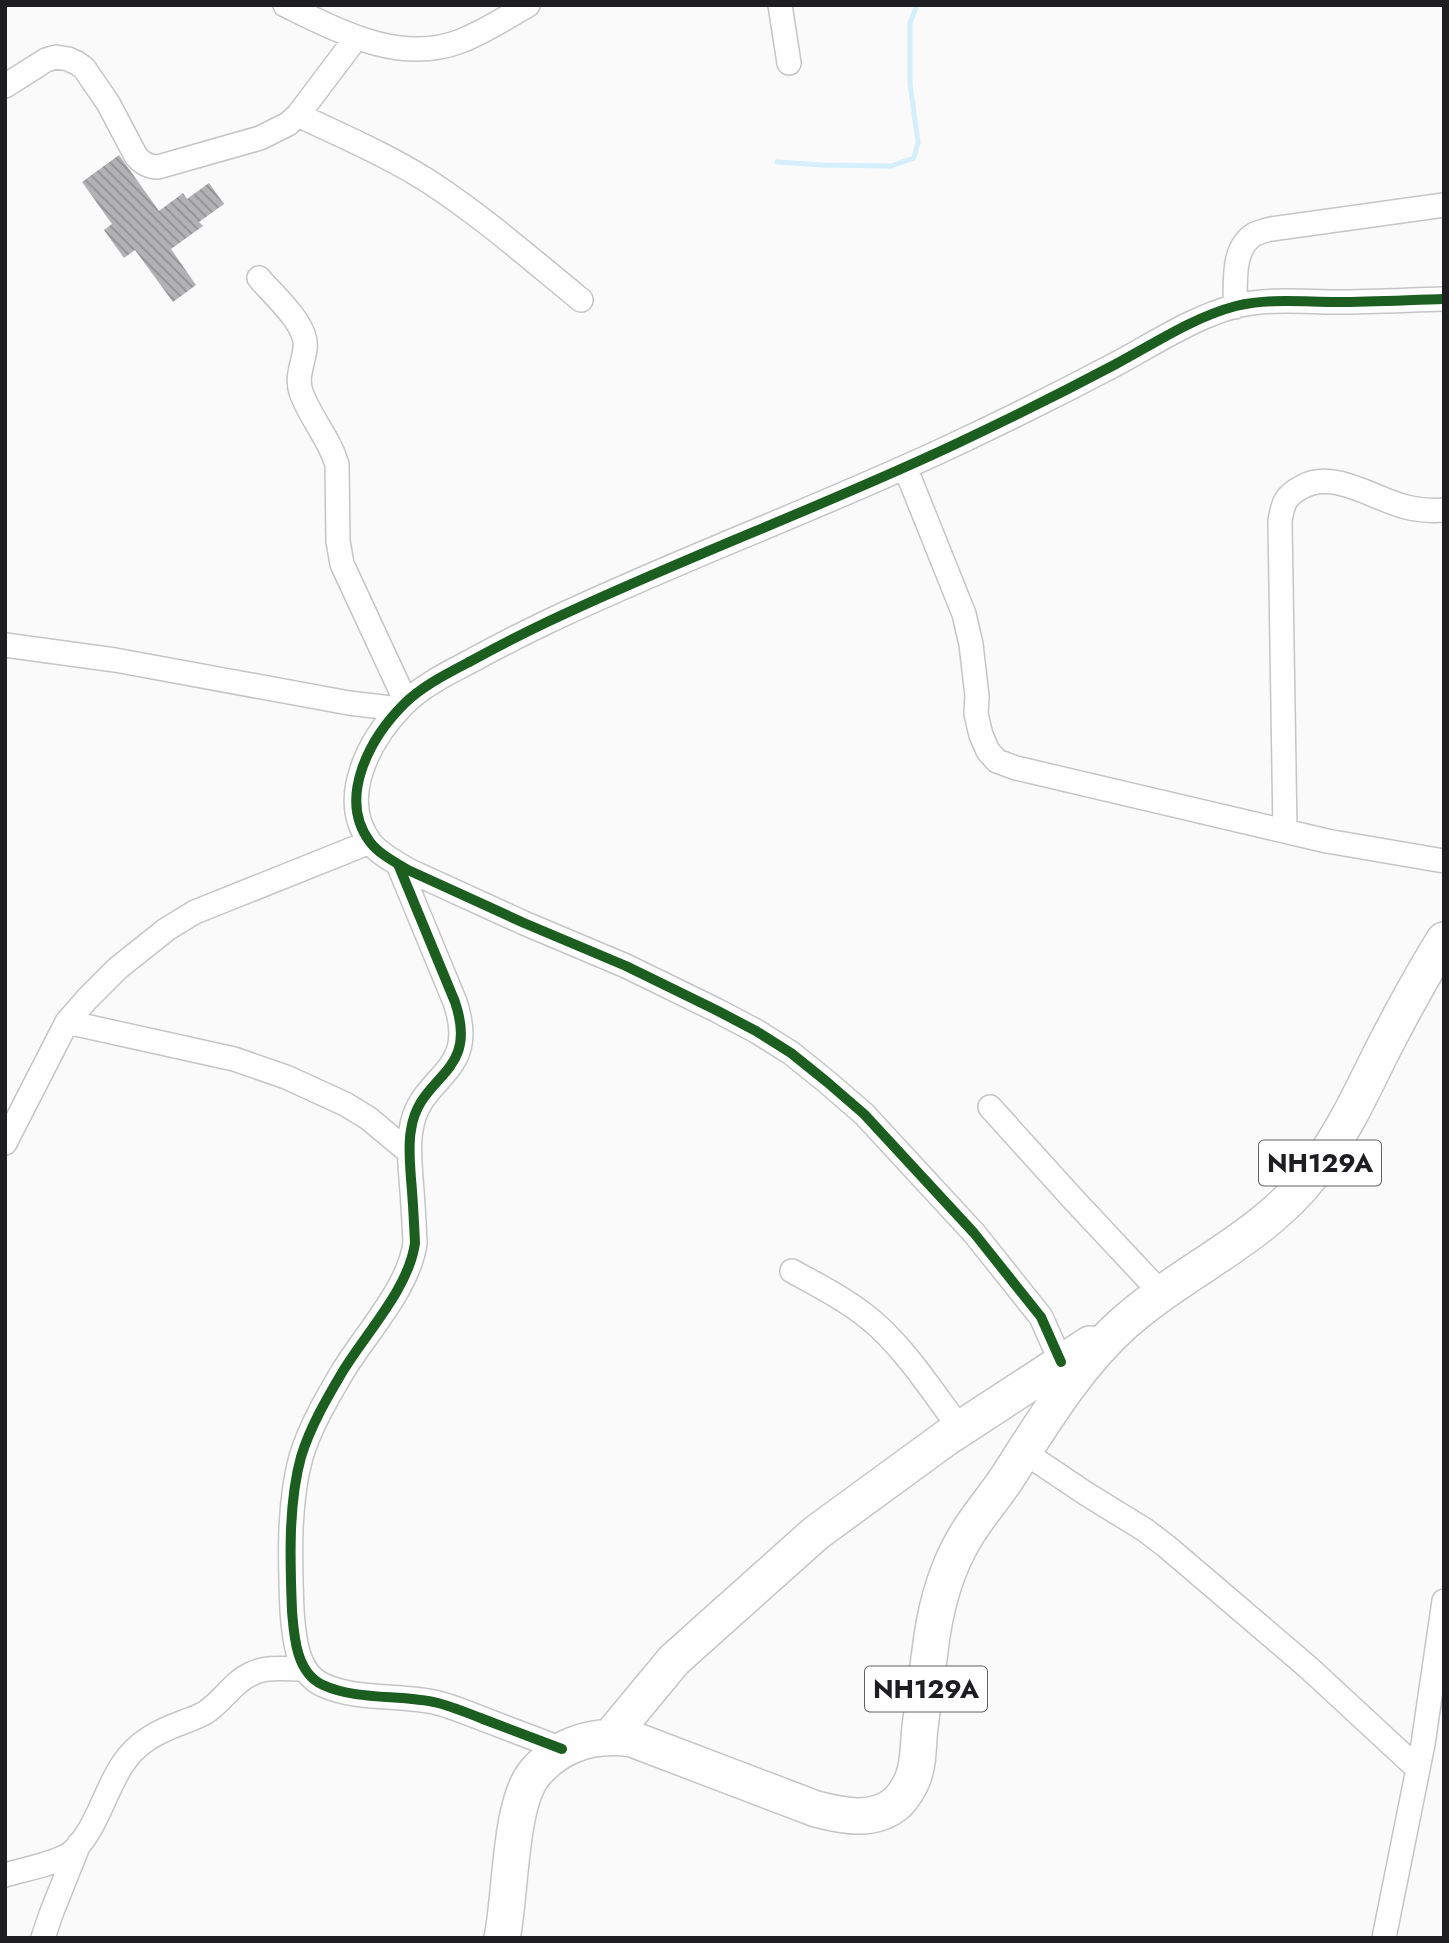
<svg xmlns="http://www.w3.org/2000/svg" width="1449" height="1943" font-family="Jost,sans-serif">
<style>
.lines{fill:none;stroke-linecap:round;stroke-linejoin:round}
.stream{stroke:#d4eefb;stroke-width:5}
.building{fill:url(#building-back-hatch)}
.minor-casing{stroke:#c5c4c7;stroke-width:26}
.highway-casing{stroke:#c5c4c7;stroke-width:38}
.minor{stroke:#fefefe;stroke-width:23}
.highway{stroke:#fefefe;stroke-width:35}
.cycleway-casing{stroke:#fff;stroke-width:15}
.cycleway{stroke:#1b5e20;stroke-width:10}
.labels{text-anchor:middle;stroke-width:7;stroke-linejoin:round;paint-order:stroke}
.shield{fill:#fff;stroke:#616164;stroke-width:2}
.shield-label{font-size:26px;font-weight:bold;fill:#1d1d22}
</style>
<defs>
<pattern id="building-back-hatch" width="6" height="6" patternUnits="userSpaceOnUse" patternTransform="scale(1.75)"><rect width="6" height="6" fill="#b2b2b5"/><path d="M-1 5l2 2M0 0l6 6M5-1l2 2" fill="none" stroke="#909093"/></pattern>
</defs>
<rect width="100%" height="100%" fill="#fafafb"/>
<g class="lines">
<path class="stream" d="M777,162L822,165L891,166L914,158L918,142L910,84V23L917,5"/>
</g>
<path class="building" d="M119,155L159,211L183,193L187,199L209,183L224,204L199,222L203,226L171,249L196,285L173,302L135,250L124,258L104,230L112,224L82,182Z"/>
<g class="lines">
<defs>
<path id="minor" d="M285,5C339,31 400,65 461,41C484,32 506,18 528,5
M780,5L789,63
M5,86L46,60L56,57L68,59L77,63L84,68L108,103L136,156C143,164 149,167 158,167L260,138L288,124L298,115L356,38
M298,115C342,136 387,155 428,181C482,216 531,259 581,300
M259,278C274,296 309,325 305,349C303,364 296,377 301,392C310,418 330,439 337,465L338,541L342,564L406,702
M1235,307C1236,283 1231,248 1255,234C1260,232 1266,230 1271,229L1444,205
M905,467L964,614L971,644L977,696L976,714L981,735L988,751L997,761L1016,768L1327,841L1444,861
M5,645L115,660L349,703L399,709
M1285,831L1280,521C1283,503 1285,496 1302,487C1333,469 1374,499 1406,507C1418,510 1431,511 1444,510
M398,864L455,1002C480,1076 419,1073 411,1130C408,1146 410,1163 411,1179C413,1200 414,1222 415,1243C409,1288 366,1333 343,1371C327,1398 310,1427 301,1457C288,1504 290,1562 292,1611C294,1636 296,1673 323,1685C358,1701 401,1694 438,1703C453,1707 468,1713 483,1719C510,1729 536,1739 562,1749
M67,1022L234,1059L286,1077L345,1104L368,1118L409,1152
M990,1107L1074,1200L1162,1294
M5,1143L67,1022L87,999L118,968L167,929L195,912L370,842
M792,1271C823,1288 853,1303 879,1327C910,1356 934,1394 960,1428
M1061,1362L1041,1317L974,1233L864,1114L827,1082L791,1053L756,1031L716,1010L626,966L524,923L408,870C395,862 379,854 370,842C337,798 370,738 404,704C422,686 448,673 471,661C495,648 518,636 543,624C679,559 823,507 960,442C1013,417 1065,391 1116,364C1155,343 1194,317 1236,306C1269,298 1304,302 1337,302C1372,302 1408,300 1444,299
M1024,1452L1085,1493L1145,1530L1166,1546L1309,1668L1418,1769
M5,1875C24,1869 56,1864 71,1853C95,1833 105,1791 122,1765C137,1742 157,1732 181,1723C190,1719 199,1717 206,1712C222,1702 233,1682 251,1674C266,1666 287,1669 303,1669
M43,1938L51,1914L79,1844
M1384,1938L1423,1744L1444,1601"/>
<path id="highway" d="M611,1736L674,1660L816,1533L946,1438L1090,1344
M502,1938C511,1896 509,1806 534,1774C545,1761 558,1751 573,1745C592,1737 611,1736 632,1739L816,1809C843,1816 875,1823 898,1802C903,1797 910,1786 913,1778C919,1763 918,1744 920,1727C924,1697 928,1667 932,1636C937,1603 947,1568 964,1539C976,1518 993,1499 1007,1478C1042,1424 1076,1366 1124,1323C1184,1270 1262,1239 1312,1174C1340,1138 1360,1096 1380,1055C1400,1016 1421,977 1444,940"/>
</defs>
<use href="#minor" class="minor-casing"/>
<use href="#highway" class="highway-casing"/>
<use href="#minor" class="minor"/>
<use href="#highway" class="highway"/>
<defs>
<path id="cycleway" d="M398,864L455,1002C480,1076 419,1073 411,1130C408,1146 410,1163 411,1179C413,1200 414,1222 415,1243C409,1288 366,1333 343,1371C327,1398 310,1427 301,1457C288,1504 290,1562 292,1611C294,1636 296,1673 323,1685C358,1701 401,1694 438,1703C453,1707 468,1713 483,1719C510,1729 536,1739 562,1749
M1061,1362L1041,1317L974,1233L864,1114L827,1082L791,1053L756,1031L716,1010L626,966L524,923L408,870C395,862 379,854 370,842C337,798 370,738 404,704C422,686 448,673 471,661C495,648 518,636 543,624C679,559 823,507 960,442C1013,417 1065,391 1116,364C1155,343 1194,317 1236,306C1269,298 1304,302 1337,302C1372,302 1408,300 1444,299"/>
</defs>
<use href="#cycleway" class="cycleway-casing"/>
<use href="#cycleway" class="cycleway"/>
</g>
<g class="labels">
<g class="shield">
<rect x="1259" y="1140.5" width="122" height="45" rx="5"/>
<rect x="865" y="1666.5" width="122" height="45" rx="5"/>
</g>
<g class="shield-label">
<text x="1320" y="1172">NH129A</text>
<text x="926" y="1698">NH129A</text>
</g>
</g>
<rect width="1449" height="1943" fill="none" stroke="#1d1d22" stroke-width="14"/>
</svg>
